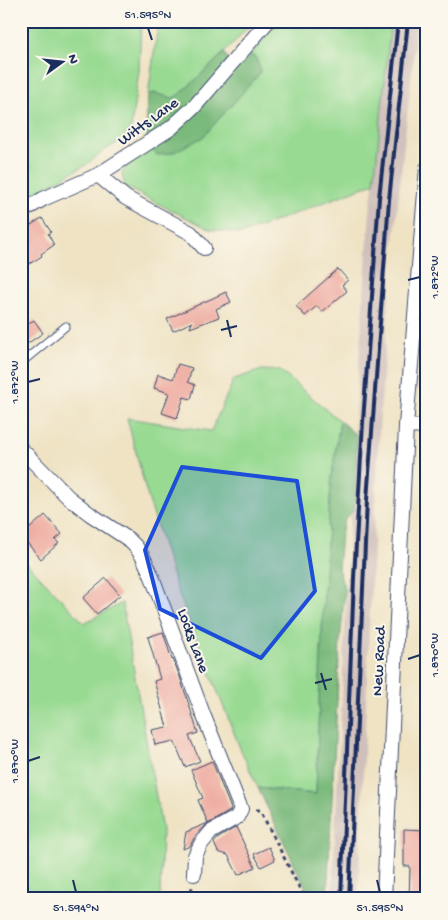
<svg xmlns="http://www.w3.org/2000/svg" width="448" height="920" font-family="'Gochi Hand',sans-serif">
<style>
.industrial{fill:#d0c0bb}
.green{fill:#98da92;stroke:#5a8478}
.forest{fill:#7aba7c;stroke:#4a746d}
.building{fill:#eea99e}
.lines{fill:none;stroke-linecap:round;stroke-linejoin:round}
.service-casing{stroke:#3b4a6d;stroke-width:9}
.minor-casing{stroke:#3b4a6d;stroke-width:16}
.path{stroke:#3b4a6d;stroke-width:3;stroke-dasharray:4 4;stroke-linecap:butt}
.service{stroke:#fff;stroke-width:7}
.minor{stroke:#fff;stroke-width:14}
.rail{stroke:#1b2f5e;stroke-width:4}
.marked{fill:#1d4ed8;fill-opacity:0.2;stroke:#1d4ed8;stroke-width:4;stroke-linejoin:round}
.ticks{fill:none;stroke:#1b2f5e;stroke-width:2}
.labels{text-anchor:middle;stroke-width:4;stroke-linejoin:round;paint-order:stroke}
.street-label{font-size:16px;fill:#1b2f5e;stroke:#fbf7ec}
.neatline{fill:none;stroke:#1b2f5e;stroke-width:2}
.ticks-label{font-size:12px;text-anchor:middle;fill:#1b2f5e}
</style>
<rect width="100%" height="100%" fill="#fbf7ec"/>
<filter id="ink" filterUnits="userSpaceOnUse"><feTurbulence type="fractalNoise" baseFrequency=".02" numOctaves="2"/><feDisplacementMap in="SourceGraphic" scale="10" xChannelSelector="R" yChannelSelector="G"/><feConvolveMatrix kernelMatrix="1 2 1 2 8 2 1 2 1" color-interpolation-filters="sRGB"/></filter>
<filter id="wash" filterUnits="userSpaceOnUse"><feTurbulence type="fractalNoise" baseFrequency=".0096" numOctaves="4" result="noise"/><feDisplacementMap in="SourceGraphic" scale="20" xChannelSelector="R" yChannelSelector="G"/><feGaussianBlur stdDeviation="1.12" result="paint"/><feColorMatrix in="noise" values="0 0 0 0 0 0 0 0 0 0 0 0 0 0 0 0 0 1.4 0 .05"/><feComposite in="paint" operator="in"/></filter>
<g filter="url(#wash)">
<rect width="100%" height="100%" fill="#efe3c4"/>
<path class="industrial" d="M391,21H417L391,270L380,415L371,584L358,899H332L355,417L370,212Z"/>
<path class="green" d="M21,21H141L139,71L131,127L124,139L105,150L84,166L21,201Z
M157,21H254L224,53L181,93L173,99L154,93L148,95L158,26Z
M278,21H391L374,183L242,234L209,229L125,187L122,173L128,164L256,58L250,55Z
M262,370L280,371L340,421C337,443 333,464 331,486C323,588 319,691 316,794L258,788L240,748L177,590L146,491L127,418L211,431L234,379Z
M21,557L84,623L122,603L162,830L160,899H21Z"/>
<path class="forest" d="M224,53L233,66L237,68L250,55L256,58L261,72L203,137L172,153L157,155L149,147L146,131L148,95L154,93L173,98L181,93Z
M340,421L357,436L354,510L345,519L341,534L338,569L345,590L340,642L327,899H311L258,788L316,794C319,691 323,588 331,485C333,464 337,443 340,421Z"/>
<g id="blocks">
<path class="building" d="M42,218L51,232L48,234L54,245L41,254L42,256L21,269V231Z
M338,269L348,280L342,285L347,291L322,312L317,306L305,316L296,306Z
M226,292L231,302L216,309L219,317L190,328L192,322L173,331L167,319Z
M34,320L43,333L21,348V328Z
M178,364L192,368L188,382L195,385L191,399L184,397L177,418L162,413L169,393L154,388L158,374L173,379Z
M45,515L62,534L55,540L59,543L41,559L21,536Z
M106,578L120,595L97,614L83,598Z
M163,632L172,660L173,659L180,677L198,733L189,736L200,761L185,767L174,741L155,745L152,730L167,727L154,681L160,679L148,637Z
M212,761L231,809L230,811L206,825L194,838L190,846L183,849L186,832L208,823L198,800L203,798L191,770Z
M236,827L255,867L238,875L228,855L218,852L214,843L217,839Z
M404,829L425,830V852H427V899H409L410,866H404Z
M269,847L275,860L261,867L254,854Z"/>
</g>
</g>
<g filter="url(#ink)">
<use href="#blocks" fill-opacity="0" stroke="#3b4a6d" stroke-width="1"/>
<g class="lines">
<defs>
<path id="service" d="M21,363L66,326"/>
<path id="minor" d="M98,175L126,198L191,233L204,248
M21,212L43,199L98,175L171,128L194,107L268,21
M406,426L427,427
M21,449L68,497L90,514L128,539L136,547L143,557L151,574L203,714L241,809L237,817L211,832L201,844L195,856L194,874
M384,899L406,426L427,168"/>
</defs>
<use href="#service" class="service-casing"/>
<use href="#minor" class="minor-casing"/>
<path class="path" d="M256,810H260L305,899
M190,899L192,887"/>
<use href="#service" class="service"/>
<use href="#minor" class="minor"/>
<path class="rail" d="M341,899L354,578L363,422L379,198L398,21
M349,899L367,500L389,200L408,21"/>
</g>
</g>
<path class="marked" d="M182,467L297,481L315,591L261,658L160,609L145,550Z"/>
<path class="ticks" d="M148,28L152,40M408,280L420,277M227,320L231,337M221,330L237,326M28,382L40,379M408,659L420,655M321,673L326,690M315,683L332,679M28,761L40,757M73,880L76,892M377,880L380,892"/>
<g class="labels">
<g class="street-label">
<text transform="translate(147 120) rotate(-36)" y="6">Witts Lane</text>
<text transform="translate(195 640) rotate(70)" y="6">Locks Lane</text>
<text transform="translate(377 661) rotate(-87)" y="6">New Road</text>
</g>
</g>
<rect width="448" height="920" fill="none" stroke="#fbf7ec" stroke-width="55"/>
<g transform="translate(62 62) rotate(75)" stroke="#fbf7ec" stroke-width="4" paint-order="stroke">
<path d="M0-4L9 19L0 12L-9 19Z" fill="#1b2f5e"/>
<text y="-8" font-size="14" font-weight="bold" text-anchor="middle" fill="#1b2f5e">N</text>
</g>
<rect x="28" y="28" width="392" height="864" class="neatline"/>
<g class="ticks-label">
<text x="148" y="18">51.595°N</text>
<text transform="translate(434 277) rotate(-90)" y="4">1.872°W</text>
<text transform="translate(14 382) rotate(-90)" y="4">1.872°W</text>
<text transform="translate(434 655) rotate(-90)" y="4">1.870°W</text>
<text transform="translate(14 761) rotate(-90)" y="4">1.870°W</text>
<text x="76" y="911">51.594°N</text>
<text x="380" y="911">51.595°N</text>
</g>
</svg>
